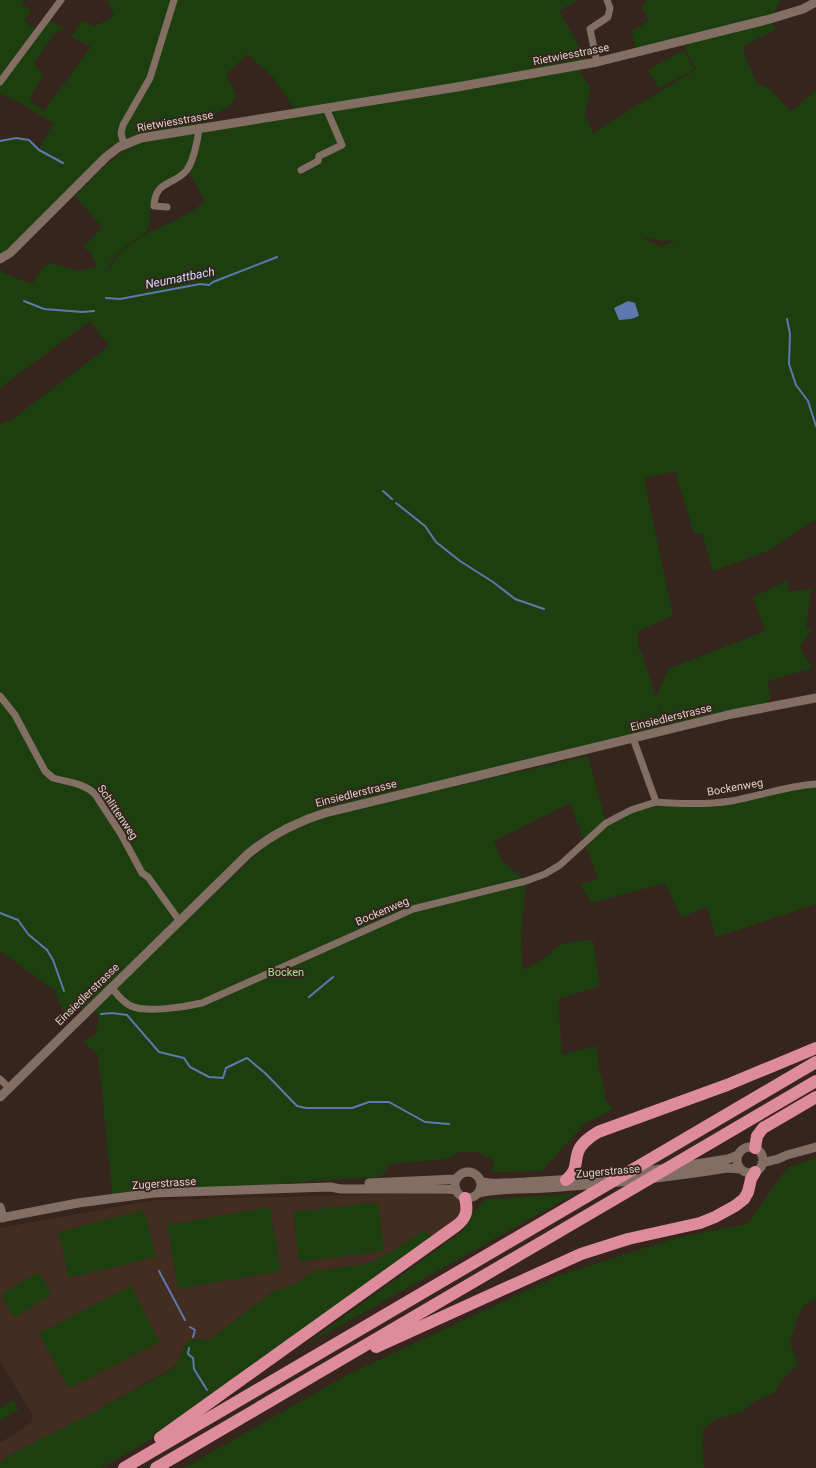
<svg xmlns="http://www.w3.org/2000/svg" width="816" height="1468" font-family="Roboto,sans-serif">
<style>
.built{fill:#432c20}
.green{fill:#1d3f10;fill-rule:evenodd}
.water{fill:#5d78ad}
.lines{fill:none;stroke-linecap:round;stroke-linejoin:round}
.stream{stroke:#5d78ad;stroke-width:2}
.street{stroke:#836e63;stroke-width:7}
.secondary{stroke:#836e63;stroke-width:9}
.highway{stroke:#de8b9d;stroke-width:12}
.labels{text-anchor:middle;stroke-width:4;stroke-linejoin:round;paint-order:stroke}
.street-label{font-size:11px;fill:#ded2cc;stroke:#36251c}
.park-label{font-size:11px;fill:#a6e094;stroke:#36251c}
.water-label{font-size:12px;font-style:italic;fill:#cddefd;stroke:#36251c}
</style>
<rect width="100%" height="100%" fill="#36251c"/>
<path class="built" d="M445,1192L457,1198L462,1205L459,1217L434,1236L389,1253L368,1264L315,1271L295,1284L272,1292L210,1339L188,1340L174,1367L85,1417L15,1452L0,1462V1443L31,1423L33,1415L0,1362V1228L155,1200L431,1193Z"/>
<path class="green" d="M0,0H24L22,4L31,10L24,21L38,31L47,19L63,28L62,32L58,30L33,63L43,75L29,100L44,111L91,47L71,37L82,21L94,26L100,24L114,15L107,0H578L559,11L589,64L297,113L272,76L247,54L226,75L237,96L229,107L207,118L199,126L180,107L197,126L127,140L122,134L124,145L0,259V141L16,138L29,140L39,149L53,123L19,102L0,94Z
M648,0H780L778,5L770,19L636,53L632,31L649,21L641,6Z
M771,22L776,29L743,47L744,53L757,84L770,89L791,112L816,90V520L807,525L768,551L713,571L702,533L694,534L675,471L644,479L673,616L638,631V648L642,654L656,697L668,669L765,631L753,597L789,580L788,592L811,589L806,626L811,631L800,647L812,668L768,681L770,698L767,704L670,725L665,724L658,702L662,724L661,728L358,805L275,831L86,1012L78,1006L65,1017L54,990L0,951V424L11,420L109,346L90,321L0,388V268L3,273L32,284L44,266L48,265L50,263L78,271L97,267L90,251L83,248L102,227L75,196C94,176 112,155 138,144C155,136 177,136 195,134L197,136L186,168L153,194L148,227L145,233L119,251L111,262L107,270L108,271L120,252L147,233L179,219L205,202L189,171L203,130L579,69L590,88L585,115L593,133L696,69L683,45ZM641,237L663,241L676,240L661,247Z
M684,50L694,69L659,88L648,70Z
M588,756L606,823L609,824L631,812L658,805L763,795L816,786V904L716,937L707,907L681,917L665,883L591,903L581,884L598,879L570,803L494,841L502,861L526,881L521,939L523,970L542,960L560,945L576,941L593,940L600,986L558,999L562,1055L596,1046L599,1070L605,1090V1100L613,1109L584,1124L542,1171L491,1172L494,1161L478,1152H459L446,1159L390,1164L381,1177C291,1181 202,1191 113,1202L98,1055L83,1042L95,1035L99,1017L94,1009L276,835L333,814Z
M816,1158V1299L804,1305L798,1316L790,1343L798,1364L782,1380L775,1392L753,1402L743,1412L716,1419L703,1429L702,1443L704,1468H184L349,1374L558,1276L676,1238L747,1224L787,1168Z
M574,1194L311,1342L310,1341L464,1230L472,1213L486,1199Z
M378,1202L384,1251L299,1262L293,1212Z
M270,1207L281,1271L178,1289L167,1225Z
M144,1210L156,1257L69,1278L58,1232Z
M423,1231L434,1236L151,1439L102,1468H0V1462L15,1452L85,1417L174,1368L188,1340L210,1339L272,1292L295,1284L315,1271L368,1264L389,1253Z
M38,1272L52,1294L14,1318L1,1295Z
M131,1286L160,1342L68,1389L39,1333Z
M13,1400L19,1409L0,1421V1408Z"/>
<path class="water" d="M628,301L635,303L639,316L631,319L619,320L614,308Z"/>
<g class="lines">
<path class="stream" d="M0,141L16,138L29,140L39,150L63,163
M106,298L120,299L200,284L209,285L213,282L277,257
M24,301L44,309L82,312L94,311
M787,319L790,334L789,364L796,385L808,401L816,426
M383,491L392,499
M396,503L425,526L436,542L460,561L493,582L515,599L544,609
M0,913L18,920L28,934L47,950L53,960L64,991
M309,997L333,977
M101,1014L112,1013L127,1015L159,1052L184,1058L190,1067L209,1077L223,1078L226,1068L247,1058L265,1073L297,1106L306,1108H352L369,1102H389L425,1122L449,1124
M159,1271L185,1320
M190,1327L195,1330L193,1337
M189,1348L188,1354L193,1358L194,1369L207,1390"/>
<path class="street" d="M597,62L590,29L608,17L610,8L607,0
M0,82L61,0
M124,145L121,133L123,125L150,78L174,0
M301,170L318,161L319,156L342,145L326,108
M167,207L154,206C155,182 170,186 184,173C193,166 198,139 199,128
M0,696L15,715L45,771L53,778C67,782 84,783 95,794L121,834L142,873L148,877L179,920
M633,738L656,802C681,804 706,805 731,801C759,796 787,786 816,784
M111,987C117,994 122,1002 131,1006C146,1013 185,1007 202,1003L413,909L526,881L545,874L560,865L606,823L631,810L656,802
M0,1079L9,1088"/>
<path class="secondary" d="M0,259L10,253L106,157L119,147L141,138L457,87L597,62L770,19L803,9L816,2
M0,1097L248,854C271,835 296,822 325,813L732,714L816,698
M737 1160a13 13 0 1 1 26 0a13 13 0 1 1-26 0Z
M762,1163L778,1159L787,1155L816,1147
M455 1185a13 13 0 1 1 26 0a13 13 0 1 1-26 0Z
M480,1181C493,1186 512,1182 525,1182C594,1179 661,1170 728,1159L738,1155
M369,1183L456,1179
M478,1193C504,1187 533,1190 560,1187C616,1183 672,1177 727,1168L740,1169
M0,1207L3,1218
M0,1218L78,1203L154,1193L330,1187L341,1189H446L456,1190"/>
<path class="highway" d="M755,1148L757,1136L763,1128L816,1097
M566,1180C578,1170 574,1165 578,1152C581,1143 590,1137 598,1132L727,1085L816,1048
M376,1347L581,1254L628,1239L700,1223L715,1217L735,1206L744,1199L748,1192L751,1179L755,1172
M160,1438L456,1226C467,1218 468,1210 465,1198
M124,1468L816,1062
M156,1468L816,1081"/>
</g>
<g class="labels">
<g class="street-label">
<text transform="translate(571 54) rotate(-11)" y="4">Rietwiesstrasse</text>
<text transform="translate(175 121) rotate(-10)" y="4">Rietwiesstrasse</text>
<text transform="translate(671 717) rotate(-14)" y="4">Einsiedlerstrasse</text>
<text transform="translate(735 787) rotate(-10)" y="4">Bockenweg</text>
<text transform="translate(356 793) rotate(-14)" y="4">Einsiedlerstrasse</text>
<text transform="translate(118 812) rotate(56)" y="4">Schlittenweg</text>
<text transform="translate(382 911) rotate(-23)" y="4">Bockenweg</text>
<text transform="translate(87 994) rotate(-44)" y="4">Einsiedlerstrasse</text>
<text transform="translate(608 1171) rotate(-5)" y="4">Zugerstrasse</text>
<text transform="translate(164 1183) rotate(-4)" y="4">Zugerstrasse</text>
</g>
<g class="park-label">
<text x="286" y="976">Bocken</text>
</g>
<g class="water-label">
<text transform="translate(180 278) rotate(-11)" y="4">Neumattbach</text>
</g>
</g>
</svg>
